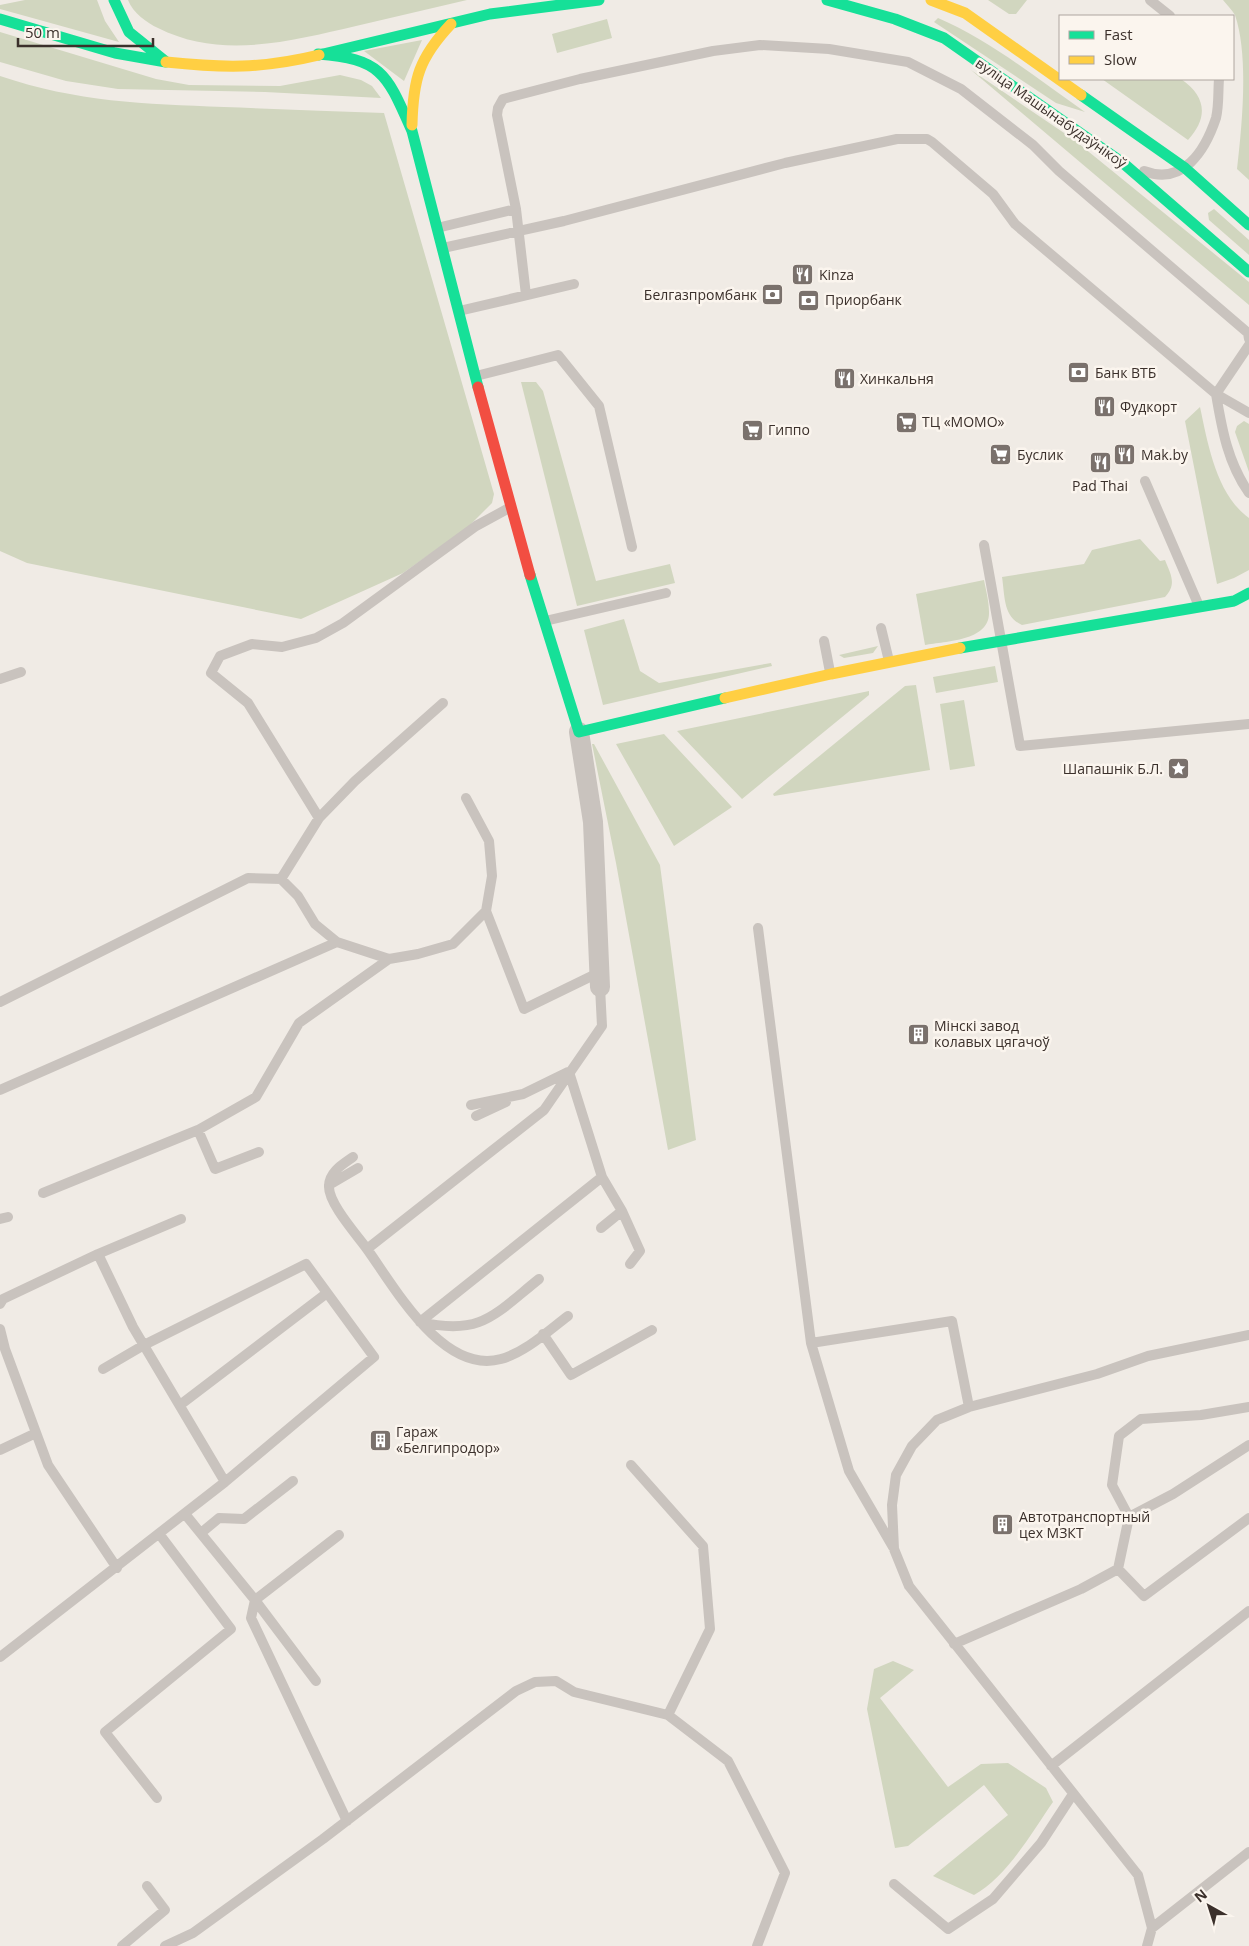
<svg xmlns="http://www.w3.org/2000/svg" width="1249" height="1946" font-family="'Open Sans',sans-serif">
<style>
.green{fill:#d1d6bf}
.lines{fill:none;stroke-linecap:round;stroke-linejoin:round}
.lane{stroke:#c9c3be;stroke-width:10}
.street{stroke:#c9c3be;stroke-width:20}
.fast{stroke:#16e098;stroke-width:11}
.slow{stroke:#ffcf43;stroke-width:11}
.jam{stroke:#f24e42;stroke-width:11}
.labels{text-anchor:middle;stroke-width:5;stroke-linejoin:round;paint-order:stroke}
.street-label{font-size:14px;fill:#3b302b;stroke:#fbf5ee}
.poi-label{font-size:14px;fill:#3b302b;stroke:#fbf5ee;text-anchor:start}
</style>
<rect width="100%" height="100%" fill="#f0ebe5"/>
<path class="green" d="M25,0H97L105,21L119,42L0,9V5Z
M128,0H467C430,9 393,17 356,26C291,41 221,60 158,28C147,23 133,13 128,0Z
M988,0H1027L1016,14H1009Z
M1223,0H1249V180L1237,169C1242,125 1249,56 1235,15C1232,10 1227,5 1223,0Z
M938,18C991,41 1038,79 1085,112L1056,103L934,22Z
M607,19L612,38L557,53L552,34Z
M0,32L156,79L189,85L280,86L340,75L361,80L372,86L381,98L265,92L118,89L66,81L0,62Z
M422,40L404,81L364,51Z
M971,70L1073,139L1249,282V305Z
M0,76C77,102 144,104 224,107C277,109 331,111 384,113L494,494L492,503L467,528L403,573L301,619L27,563L0,551Z
M1102,79H1181C1207,97 1208,118 1188,140Z
M1214,209L1249,240V255L1209,220L1208,213Z
M521,382H536L543,391L596,581L670,564L675,583L577,606Z
M1200,407C1208,444 1216,494 1249,518V570L1234,578L1217,584L1185,421Z
M1244,421L1249,424V472L1235,432L1237,426Z
M1140,539L1160,561L1165,560C1171,575 1177,584 1165,597L1022,625C1003,617 1005,596 1002,577L1084,564L1092,550Z
M984,580C986,591 989,601 989,612C990,641 946,641 925,645L916,594Z
M624,619L640,671L659,683L771,663L772,666L603,705L584,630Z
M878,646L873,653L844,658L839,655Z
M995,666L998,682L936,693L933,677Z
M916,685L930,770L774,796L773,794L905,686Z
M869,691V695L742,799L677,731Z
M964,700L975,766L950,770L940,704Z
M664,734L732,807L674,846L616,744Z
M592,744H594L660,865L696,1140L668,1150L616,863Z
M893,1661L914,1670L880,1698L948,1787L981,1764L1008,1763L1046,1788L1053,1802C1032,1832 1007,1877 974,1895L933,1876L1008,1815L984,1785L908,1846L895,1848L867,1709L874,1669Z"/>
<g class="lines">
<path class="lane" d="M1150,0L1170,16
M1144,171C1183,186 1205,151 1216,118C1219,106 1218,91 1219,79
M437,228L516,209
M443,248L564,221L785,163L897,139H927L932,142L993,194L1015,224L1216,394L1249,413
M526,295L516,209L497,115L498,108L503,99L580,79L713,51L760,45L829,49L908,62L961,89L1033,145L1059,171L1248,333L1249,339
M459,311L574,284
M1249,345L1216,394C1222,430 1228,463 1249,493
M476,376L558,355L599,406L632,547
M1145,481L1199,606
M984,545L1020,746L1249,724
M545,621L666,593
M881,628L889,661
M824,641L830,672
M0,679L21,672
M319,818L355,781L443,703
M281,879L319,818L248,703L211,673L220,656L252,644L282,647L316,638L343,623L476,526L509,508
M486,911L524,1009L600,972
M758,928L811,1343L952,1321L969,1407
M0,1002L248,878L281,879L298,896L315,924L337,942L389,959L418,954L453,944L486,911L492,876L489,841L466,798
M569,1072L602,1177L622,1211L601,1228
M0,1090L337,942
M471,1105L523,1094L568,1072
M476,1116L506,1102
M198,1130L215,1169L259,1152
M353,1157C343,1164 329,1172 329,1186C328,1203 357,1235 367,1249
M329,1185L358,1168
M43,1193L198,1130L256,1097L299,1023L389,959
M622,1211L640,1251L630,1264
M0,1219L8,1217
M0,1304L3,1299L98,1254
M568,1316C548,1331 526,1352 501,1359C443,1375 395,1288 367,1249L544,1110L602,1026L600,987
M420,1322L602,1177
M420,1322C481,1336 494,1315 539,1279
M0,1329L5,1349L48,1465L117,1568
M543,1334L571,1375L652,1330
M811,1343L849,1471L893,1547
M103,1369L144,1345L306,1264L374,1357L225,1482
M180,1405L327,1293
M1249,1407L1201,1415L1141,1419L1119,1436L1112,1485L1129,1517L1173,1494L1249,1445
M0,1450L36,1433
M631,1465L703,1546L710,1629L668,1715
M185,1514L255,1600L339,1535
M201,1533L219,1518L244,1519L293,1481
M1118,1569L1144,1596L1249,1518
M255,1600L251,1618L347,1821
M255,1600L316,1681
M954,1644L1081,1589L1118,1569L1129,1517
M0,1657L225,1482L133,1327L98,1254L181,1219
M1051,1766L1249,1611
M157,1798L105,1732L231,1629L160,1535
M894,1884L948,1929L993,1899L1041,1843L1073,1794
M1152,1928L1249,1852
M122,1946L165,1910L147,1886
M165,1946L193,1933L323,1839L516,1691L535,1682L556,1681L574,1692L668,1715L728,1761L785,1873L757,1946
M1147,1946L1152,1928L1138,1875L909,1586L894,1549L892,1505L896,1475L912,1446L937,1420L969,1407L1097,1374L1148,1356L1249,1335"/>
<path class="street" d="M579,732L593,822L600,987"/>
<path class="fast" d="M114,0L129,32L165,61
M827,0L895,19L944,38L1123,163L1249,272
M0,19L115,53L166,62
M318,54C383,59 387,75 412,131L478,387
M319,55L490,14L599,0
M1081,95L1185,168L1249,225
M530,575L579,732L725,698
M960,648L1234,601L1249,593"/>
<path class="slow" d="M931,0L965,13L1081,95
M166,62C224,68 261,69 319,55
M412,125C413,79 419,58 451,24
M725,698L831,674L960,648"/>
<path class="jam" d="M478,387L530,575"/>
</g>
<defs>
<symbol id="restaurant-square" viewBox="-11 -11 22 22"><rect x="-9" y="-9" width="18" height="18" rx="4" fill="#7a716c" stroke="#fbf5ee"/><path d="M-5-6h1v4h1v-4h1v4h1v-4h1v5L-1.5 .5V6h-2V.5L-5-1ZM5-6V6H3V1.5H1.5Q1.5-4 5-6Z" fill="#fff"/></symbol>
<symbol id="bank-square" viewBox="-11 -11 22 22"><rect x="-9" y="-9" width="18" height="18" rx="4" fill="#7a716c" stroke="#fbf5ee"/><path d="M-6-4H6V4H-6ZM0-2.3a2.3 2.3 0 1 0 0 4.6a2.3 2.3 0 1 0 0-4.6Z" fill="#fff"/></symbol>
<symbol id="supermarket-square" viewBox="-11 -11 22 22"><rect x="-9" y="-9" width="18" height="18" rx="4" fill="#7a716c" stroke="#fbf5ee"/><path d="M-6-5.5h2.5l.6 2H6L4.5 2H-2.5L-4.4-4H-6ZM-1.5 3.2a1.3 1.3 0 1 0 .1 0ZM3 3.2a1.3 1.3 0 1 0 .1 0Z" fill="#fff"/></symbol>
<symbol id="sight-square" viewBox="-11 -11 22 22"><rect x="-9" y="-9" width="18" height="18" rx="4" fill="#7a716c" stroke="#fbf5ee"/><path d="M0-6L1.8-2.2L6-1.7L2.9 1.2L3.7 5.4L0 3.3L-3.7 5.4L-2.9 1.2L-6-1.7L-1.8-2.2Z" fill="#fff"/></symbol>
<symbol id="building-square" viewBox="-11 -11 22 22"><rect x="-9" y="-9" width="18" height="18" rx="4" fill="#7a716c" stroke="#fbf5ee"/><path d="M-4-6H4V6H1V3H-1V6H-4ZM-2.5-4.3h1.7v1.8h-1.7ZM.8-4.3h1.7v1.8H.8ZM-2.5-1h1.7V.8h-1.7ZM.8-1h1.7V.8H.8Z" fill="#fff"/></symbol>
</defs>
<g fill-rule="evenodd">
<use href="#restaurant-square" x="790" y="262" width="25" height="25"/>
<use href="#bank-square" x="760" y="282" width="25" height="25"/>
<use href="#bank-square" x="796" y="288" width="25" height="25"/>
<use href="#bank-square" x="1066" y="360" width="25" height="25"/>
<use href="#restaurant-square" x="832" y="366" width="25" height="25"/>
<use href="#restaurant-square" x="1092" y="394" width="25" height="25"/>
<use href="#supermarket-square" x="894" y="410" width="25" height="25"/>
<use href="#supermarket-square" x="740" y="418" width="25" height="25"/>
<use href="#supermarket-square" x="988" y="442" width="25" height="25"/>
<use href="#restaurant-square" x="1112" y="442" width="25" height="25"/>
<use href="#restaurant-square" x="1088" y="450" width="25" height="25"/>
<use href="#sight-square" x="1166" y="756" width="25" height="25"/>
<use href="#building-square" x="906" y="1022" width="25" height="25"/>
<use href="#building-square" x="368" y="1428" width="25" height="25"/>
<use href="#building-square" x="990" y="1512" width="25" height="25"/>
</g>
<g class="labels">
<g class="street-label">
<text transform="translate(1051 113) rotate(35)" y="5">вуліца Машынабудаўнікоў</text>
</g>
<g class="poi-label">
<text x="819" y="280">Kinza</text>
<text x="757" y="300" text-anchor="end">Белгазпромбанк</text>
<text x="825" y="305">Приорбанк</text>
<text x="1095" y="378">Банк ВТБ</text>
<text x="860" y="384">Хинкальня</text>
<text x="1120" y="412">Фудкорт</text>
<text x="922" y="427">ТЦ «МОМО»</text>
<text x="768" y="435">Гиппо</text>
<text x="1017" y="460">Буслик</text>
<text x="1141" y="460">Mak.by</text>
<text x="1100" y="491" text-anchor="middle">Pad Thai</text>
<text x="1163" y="774" text-anchor="end">Шапашнік Б.Л.</text>
<text x="934" y="1031">Мінскі завод<tspan x="934" dy="16">колавых цягачоў</tspan></text>
<text x="396" y="1437">Гараж<tspan x="396" dy="16">«Белгипродор»</tspan></text>
<text x="1019" y="1522">Автотранспортный<tspan x="1019" dy="16">цех МЗКТ</tspan></text>
</g>
</g>
<rect x="1059" y="15" width="175" height="65" fill="#fbf5ee" stroke="#aea6a0"/>
<rect x="1069" y="31" width="25" height="8" fill="#16e098" stroke="#aea6a0"/>
<text x="1104" y="40" font-size="15" fill="#3b302b">Fast</text>
<rect x="1069" y="56" width="25" height="8" fill="#ffcf43" stroke="#aea6a0"/>
<text x="1104" y="65" font-size="15" fill="#3b302b">Slow</text>
<g transform="translate(1209 1906) rotate(321)" stroke="#fbf5ee" stroke-width="4" paint-order="stroke">
<path d="M0-4L9 19L0 12L-9 19Z" fill="#3b302b"/>
<text y="-8" font-size="14" font-weight="bold" text-anchor="middle" fill="#3b302b">N</text>
</g>
<path d="M18 38v8h135v-8" fill="none" stroke="#3b302b" stroke-width="2.5"/>
<text x="25" y="38" font-size="15" fill="#3b302b" stroke="#fbf5ee" stroke-width="4" paint-order="stroke">50 m</text>
</svg>
